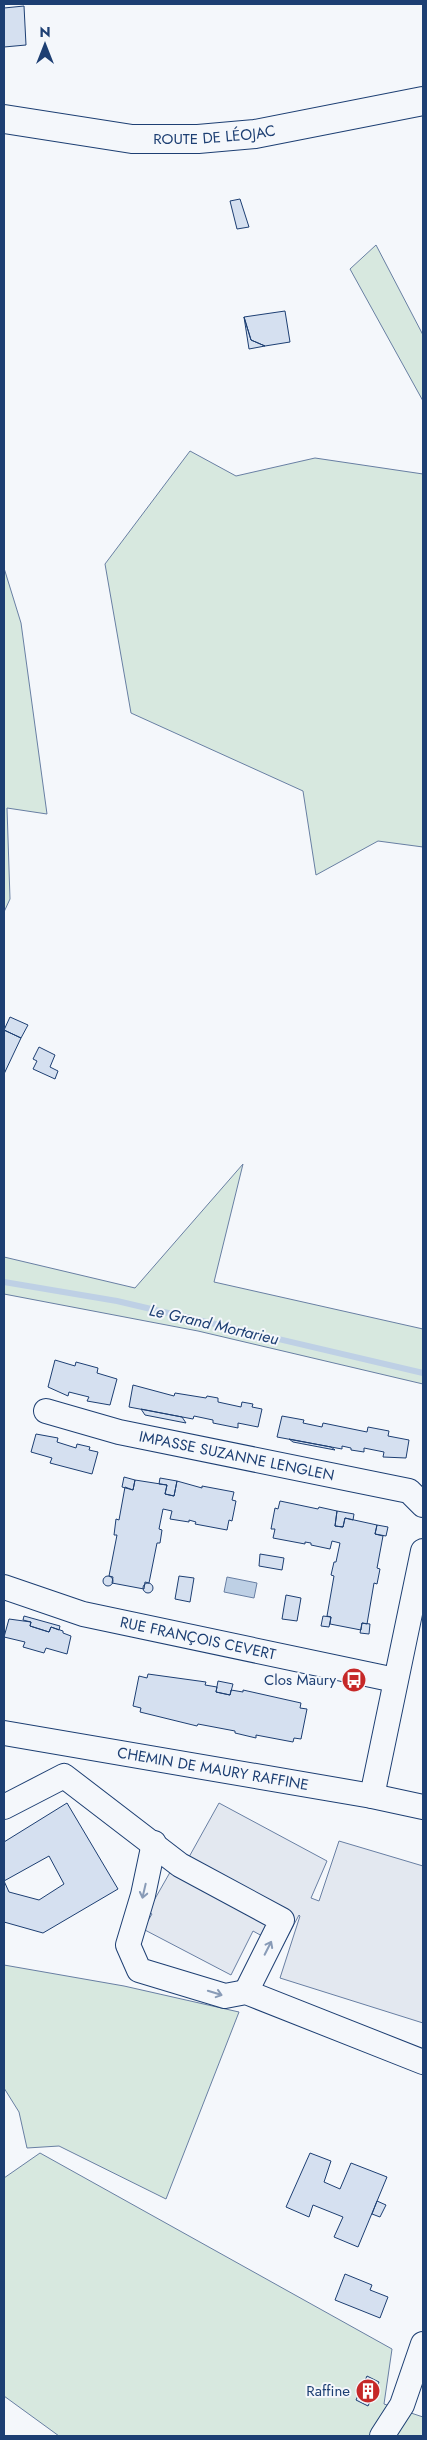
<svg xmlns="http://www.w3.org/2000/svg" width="427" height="2440" font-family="Jost,sans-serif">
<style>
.green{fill:#d7e8df;stroke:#687fa3}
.parking{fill:#e3e8f0;stroke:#687fa3}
.water{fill:#bed0e5;stroke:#687fa3}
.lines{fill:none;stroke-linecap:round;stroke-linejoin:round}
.stream{stroke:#bed0e5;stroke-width:6}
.building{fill:#d5e0f0;stroke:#1d3f73;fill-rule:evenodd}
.minor-casing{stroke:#1d3f73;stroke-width:26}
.major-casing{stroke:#1d3f73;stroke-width:30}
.minor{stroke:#f4f7fb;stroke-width:24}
.major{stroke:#f4f7fb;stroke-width:28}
.oneway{stroke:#889bb7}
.labels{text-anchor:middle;stroke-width:4;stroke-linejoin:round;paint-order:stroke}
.street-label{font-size:15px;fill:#1d3f73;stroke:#f4f7fb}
.poi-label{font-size:15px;fill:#1d3f73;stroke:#f4f7fb;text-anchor:end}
.water-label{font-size:16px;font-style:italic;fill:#1d3f73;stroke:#f4f7fb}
</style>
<rect width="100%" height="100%" fill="#f4f7fb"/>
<path class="green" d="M376,245L423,335V401L350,269Z
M190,451L236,476L315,458L423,474V847L378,841L316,875L303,791L131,713L105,564Z
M4,568L21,623L47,814L7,808L10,899L4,912Z
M243,1164L214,1282L423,1329V1384L198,1331L4,1294V1257L135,1288Z
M4,1965L124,1986L239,2012L166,2199L59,2146L27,2148L19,2112L4,2088Z
M40,2153L392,2349L384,2404L423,2417V2436H59L4,2396V2178Z"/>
<path class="parking" d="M219,1803L327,1861L311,1898L319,1901L339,1841L423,1866V2023L280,1978L300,1916L299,1915L282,1947L253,1931L231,1975L143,1929L152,1914L148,1911L181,1853L189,1857Z"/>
<path class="water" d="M227,1577L257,1583L254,1598L224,1592Z"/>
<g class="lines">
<path class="stream" d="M4,1282L117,1301L423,1373"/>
</g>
<path class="building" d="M24,6L26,45L4,47V8Z
M240,199L249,227L237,229L230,201Z
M285,311L290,342L265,346L251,340L244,317Z
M244,317L251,340L265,346L249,349Z
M10,1017L28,1025L21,1038L4,1030Z
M4,1030L21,1038L4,1074Z
M39,1047L55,1055L50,1067L58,1071L55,1079L33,1069L37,1061L33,1059Z
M55,1360L75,1366L76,1362L98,1368L97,1373L117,1379L110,1405L87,1401L89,1397L69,1392L68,1396L48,1387Z
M133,1385L174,1396L175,1393L206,1398L207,1396L218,1398V1402L241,1407L242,1402L253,1404L252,1407L262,1409L258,1427L238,1423V1428L213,1423V1420L194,1416L193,1419L129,1407Z
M141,1409L182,1417L186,1423L145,1415Z
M282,1416L304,1420L303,1423L322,1427L323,1423L367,1432L368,1427L389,1431L388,1436L409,1440L406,1458L383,1457L384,1452L364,1448V1452L351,1450V1448L342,1446V1449L277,1437Z
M36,1434L58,1438L57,1442L76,1448L77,1444L90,1447L89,1450L98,1452L92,1474L50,1463L52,1458L31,1452Z
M289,1439L331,1447L335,1450L293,1442Z
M124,1477L135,1480L133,1490L122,1487Z
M160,1478L177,1481L174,1496L165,1494L167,1485L159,1484Z
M135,1480L167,1485L165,1494L174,1496L177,1481L202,1488V1486L234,1492L232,1500L236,1501L232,1521L229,1520L227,1530L195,1524L196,1522L189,1520V1522L170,1519L172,1511L163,1509L159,1529L162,1530L160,1543H157L149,1583L145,1582L144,1589L112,1583L113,1577L109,1576L117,1535H114L116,1519L119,1520L125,1487L133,1490Z
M280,1501L318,1509L319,1507L337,1511L335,1526L343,1527L345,1518L377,1525L375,1534L383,1536L377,1568L380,1569L377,1584L374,1583L367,1624L362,1623L361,1630L330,1624L331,1617L327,1616L334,1576L331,1575L334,1562H336L340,1543L332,1541L330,1549L311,1545V1543L305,1542V1544L273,1538L275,1529H271L275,1508L278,1509Z
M337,1511L354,1514L353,1520L345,1518L343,1527L335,1526Z
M377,1525L388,1527L386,1536L375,1534Z
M260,1554L284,1558L282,1570L259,1566Z
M103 1581a5 5 0 1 1 10 0a5 5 0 1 1-10 0Z
M179,1576L194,1578L190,1602L175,1599Z
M143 1588a5 5 0 1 1 10 0a5 5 0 1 1-10 0Z
M286,1595L301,1598L297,1621L282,1619Z
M24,1616L60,1626L59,1630L51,1627L49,1632L30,1626L31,1622L23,1620Z
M323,1616L331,1617L329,1627L321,1626Z
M9,1619L31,1622L30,1626L49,1632L51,1627L63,1631V1633L71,1636L67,1654L46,1648L44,1653L23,1647L25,1642L4,1637Z
M362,1623L370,1624L369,1634L360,1633Z
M148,1674L206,1682L205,1685L217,1687L216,1692L230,1695L231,1690L243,1692V1690L301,1703L300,1708L307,1709L301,1739L294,1738L293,1742L256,1735V1738L235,1733V1731L198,1724L197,1726L140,1712L141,1708L133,1706L139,1676L147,1678Z
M218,1681L233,1684L230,1695L216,1692Z
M67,1803L118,1889L43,1933L4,1922V1842ZM49,1856L64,1884L39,1900L9,1892L4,1881Z
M310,2153L331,2161L324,2182L340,2189L351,2163L387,2177L358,2247L334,2237L343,2217L313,2205L309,2217L286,2207Z
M377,2201L386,2205L380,2217L372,2214Z
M345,2274L372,2285L370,2290L388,2297L380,2318L335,2300Z
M367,2376L379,2382L368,2406L356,2400Z"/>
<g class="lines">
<defs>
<g id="minor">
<path id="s1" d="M46,1411L119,1432L409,1491L423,1505"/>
<path id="s2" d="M4,1587L83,1614L395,1680"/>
<path id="s3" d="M4,1733L372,1796L423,1807"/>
<path d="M372,1796L423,1551"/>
<path d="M4,1807L64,1776L180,1865L282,1920L246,1992"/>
<path d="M154,1843L143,1895L128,1945L139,1970L225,1996L246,1992L423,2062"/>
<path d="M382,2436L402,2405L423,2344"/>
</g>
<g id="major">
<path id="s4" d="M4,119L132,139H198L255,134L423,101"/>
</g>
</defs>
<use href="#minor" class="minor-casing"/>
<use href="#major" class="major-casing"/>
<use href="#minor" class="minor"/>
<use href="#major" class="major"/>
</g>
<defs><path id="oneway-shaft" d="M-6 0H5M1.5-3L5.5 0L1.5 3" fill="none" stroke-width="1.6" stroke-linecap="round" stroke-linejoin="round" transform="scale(1.25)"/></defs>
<g class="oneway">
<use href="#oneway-shaft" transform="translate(144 1891) rotate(103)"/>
<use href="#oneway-shaft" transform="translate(268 1948) rotate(-63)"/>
<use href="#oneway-shaft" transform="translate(215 1993) rotate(17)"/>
</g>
<defs>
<symbol id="bus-disc" viewBox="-11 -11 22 22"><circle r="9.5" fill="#c62828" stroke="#f4f7fb"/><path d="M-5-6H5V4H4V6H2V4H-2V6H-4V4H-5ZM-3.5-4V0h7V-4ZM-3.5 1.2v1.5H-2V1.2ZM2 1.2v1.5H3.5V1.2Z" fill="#fff"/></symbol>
<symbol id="building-disc" viewBox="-11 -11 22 22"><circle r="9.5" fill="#c62828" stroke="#f4f7fb"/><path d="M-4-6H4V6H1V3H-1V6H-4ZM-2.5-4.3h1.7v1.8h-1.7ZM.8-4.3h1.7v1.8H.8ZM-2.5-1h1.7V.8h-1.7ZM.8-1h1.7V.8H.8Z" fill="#fff"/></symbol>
</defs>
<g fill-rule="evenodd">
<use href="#bus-disc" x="340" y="1666" width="28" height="28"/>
<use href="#building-disc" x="354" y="2377" width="28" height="28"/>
</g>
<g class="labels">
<g class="street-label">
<text dy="5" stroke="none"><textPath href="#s4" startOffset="212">ROUTE DE LÉOJAC</textPath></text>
<text dy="5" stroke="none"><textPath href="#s1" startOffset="196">IMPASSE SUZANNE LENGLEN</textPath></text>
<text dy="5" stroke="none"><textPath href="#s2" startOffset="201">RUE FRANÇOIS CEVERT</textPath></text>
<text dy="5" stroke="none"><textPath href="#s3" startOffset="212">CHEMIN DE MAURY RAFFINE</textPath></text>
</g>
<g class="poi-label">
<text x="336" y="1685">Clos Maury</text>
<text x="350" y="2396">Raffine</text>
</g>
<g class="water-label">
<text transform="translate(214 1324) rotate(13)" y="6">Le Grand Mortarieu</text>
</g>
</g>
<rect width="427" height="2440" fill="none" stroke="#1d3f73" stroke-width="10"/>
<g transform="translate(45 45)" stroke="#f4f7fb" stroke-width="4" paint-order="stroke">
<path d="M0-4L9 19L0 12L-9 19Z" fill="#1d3f73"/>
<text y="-8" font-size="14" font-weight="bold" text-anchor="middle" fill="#1d3f73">N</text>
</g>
</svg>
